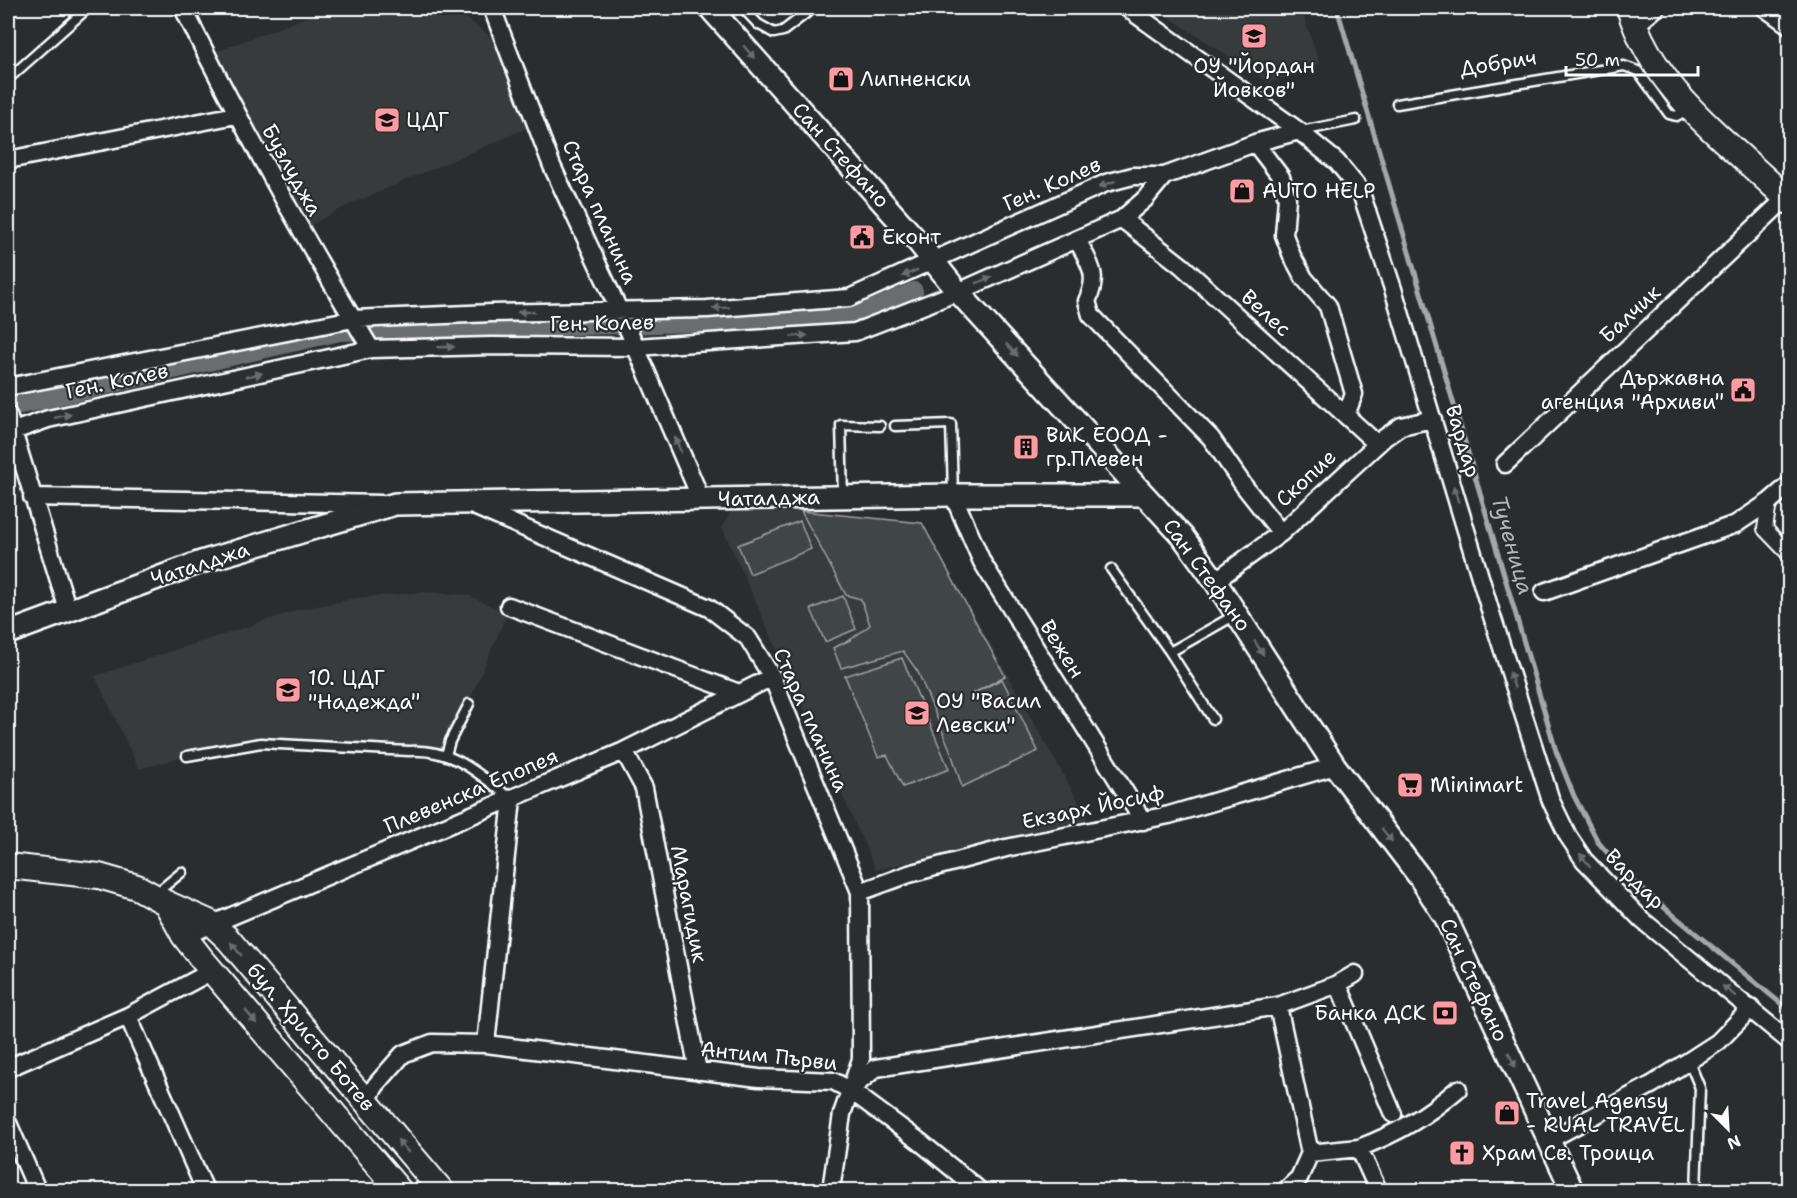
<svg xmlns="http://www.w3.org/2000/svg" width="1797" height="1198" font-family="'Shantell Sans',sans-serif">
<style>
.built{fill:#373a3b}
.green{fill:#414445;stroke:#a0a2a2;stroke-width:1.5}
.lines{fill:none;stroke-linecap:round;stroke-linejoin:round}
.stream{stroke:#a6a7a7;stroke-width:5}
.canal{stroke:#6a6c6d;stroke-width:18}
.service-casing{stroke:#fff;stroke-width:13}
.pedestrian-casing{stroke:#fff;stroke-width:18}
.minor-casing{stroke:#fff;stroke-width:21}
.tertiary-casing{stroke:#fff;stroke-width:26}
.secondary-casing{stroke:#fff;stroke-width:28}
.service{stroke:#2a2d2e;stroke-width:8}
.pedestrian{stroke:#2a2d2e;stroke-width:14}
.minor{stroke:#2a2d2e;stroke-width:16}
.tertiary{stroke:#2a2d2e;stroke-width:21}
.secondary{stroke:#2a2d2e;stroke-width:24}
.oneway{fill:#6a6c6d}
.labels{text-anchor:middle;stroke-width:4.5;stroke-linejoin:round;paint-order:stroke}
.street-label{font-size:21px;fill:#fff;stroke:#2a2d2e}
.poi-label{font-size:21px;fill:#fff;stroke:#2a2d2e;text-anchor:start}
.water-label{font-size:22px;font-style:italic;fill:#b4b6b6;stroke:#2a2d2e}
</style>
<rect width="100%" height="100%" fill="#2a2d2e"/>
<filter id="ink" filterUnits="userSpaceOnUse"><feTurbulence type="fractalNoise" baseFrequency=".0167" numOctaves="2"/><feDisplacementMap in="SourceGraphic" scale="12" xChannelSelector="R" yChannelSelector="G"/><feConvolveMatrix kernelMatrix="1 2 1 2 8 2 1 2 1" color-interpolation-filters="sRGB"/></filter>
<g filter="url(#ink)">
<path class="built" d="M331,8H452L507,49L537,124L342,208L300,231L207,55Z
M1155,8H1301L1320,64L1269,83Z
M731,511H801L922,522L1088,819L876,870L722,527Z
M424,592L468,595L507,614L446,755L261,743L187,756L139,769L95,676L298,610L356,598Z"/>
<path class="green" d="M801,511L922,523L1005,676L972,694L1002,679L1038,751L962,787L951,752L918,672L903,651L841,668L833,648L850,640L870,625L861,599L846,595Z
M800,521L811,549L750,574L738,545Z
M843,596L856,629L825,642L811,609Z
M902,658L949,769L903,787L887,755L878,757L845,676Z"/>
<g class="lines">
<path class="stream" d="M1337,8L1556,751L1574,796L1598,842L1632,881L1790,1011"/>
<path class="canal" d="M8,408L340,332L737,322L866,312L914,291"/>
<defs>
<path id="service" d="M743,8L758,24L774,33L783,31L813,8
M8,79L88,8
M1397,104L1624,66L1638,71L1669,114L1676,116L1689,110
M1301,131L1356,120
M895,426L951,424L953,494
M843,497L841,425L880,426
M1111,569L1170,652
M1213,719L1170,652L1237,614
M446,755L450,741L469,704
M187,756L261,743L409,751C453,748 478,773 511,799
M154,895L182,872
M1689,1061L1700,1088L1696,1190"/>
<path id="pedestrian" d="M1769,502L1765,529L1790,555"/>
<path id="minor" d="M183,8C241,125 303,237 371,349
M492,8L552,166L631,336L701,499
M1127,8L1299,131L1337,162L1360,190L1393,289L1491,613L1551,801L1568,836L1584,860L1642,920L1790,1042
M1765,8L1790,26
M1635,26L1656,8
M1255,143L1281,177L1287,198L1284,235L1292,256L1304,278L1328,306L1354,394L1346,415
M8,160L236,115
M1122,219L1182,266L1377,444
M1077,239C1089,264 1100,274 1087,301L1091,315L1211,438L1244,486L1281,533
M8,387L353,319L492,313L707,309L849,298L1106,183L1133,176H1164L1255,143L1299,131
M8,415L68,610
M8,433L48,419L371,349L491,346L636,347L855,332L958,292L1122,219L1145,199L1164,176
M1505,464L1786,198
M953,495L982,562L1143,821
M32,497L382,504
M469,504L709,608L748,638L772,677L860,892L861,1059L842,1114L831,1190
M1215,581L1281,533L1384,438L1401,426L1433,419
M1544,592L1736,524L1769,502L1790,484
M509,606L739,693
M624,751L644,788L698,1071
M860,892L909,874L1006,848L1169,815L1335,766
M184,936L624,751L772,677
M1338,984L1393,1114
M1278,1006L1310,1153L1299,1178L1286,1190
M128,1016L205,1190
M486,1044L512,799
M8,1068L128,1016L212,971
M850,1090L919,1141L979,1190
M366,1102L376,1085L403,1054L432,1043L486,1044L759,1078L833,1081L850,1090L876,1068L1278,1006L1338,984L1355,974
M8,1123L37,1190
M1549,1140L1653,1084L1718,1042L1751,1008
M1359,1148C1400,1132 1425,1117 1458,1089
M1310,1153L1359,1148L1378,1190"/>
<path id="tertiary" d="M710,8L918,242L958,292L1183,537L1215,581L1335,766L1418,875L1446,918L1572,1190
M8,633L201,562L395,504L953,495H1143"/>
<path id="secondary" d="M1629,8C1655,94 1729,141 1790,202
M8,866L99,876L137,887L166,903L211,923L228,939L441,1190
M166,903L184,936L201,958L399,1190"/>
</defs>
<use href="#service" class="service-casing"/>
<use href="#pedestrian" class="pedestrian-casing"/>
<use href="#minor" class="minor-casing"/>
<use href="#tertiary" class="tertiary-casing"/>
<use href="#secondary" class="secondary-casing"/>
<use href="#service" class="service"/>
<use href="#pedestrian" class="pedestrian"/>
<use href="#minor" class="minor"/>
<use href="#tertiary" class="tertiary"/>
<use href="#secondary" class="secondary"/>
</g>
<defs><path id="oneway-solid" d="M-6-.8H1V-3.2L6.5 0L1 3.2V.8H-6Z" transform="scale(1.5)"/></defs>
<g class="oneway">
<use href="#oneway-solid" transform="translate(749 52) rotate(49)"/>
<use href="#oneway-solid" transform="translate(1107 184) rotate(160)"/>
<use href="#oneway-solid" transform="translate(910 273) rotate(157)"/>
<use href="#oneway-solid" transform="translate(984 280) rotate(-24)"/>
<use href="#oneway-solid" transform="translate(721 308) rotate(176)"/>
<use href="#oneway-solid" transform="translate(526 312) rotate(179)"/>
<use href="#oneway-solid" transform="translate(799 336) rotate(-4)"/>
<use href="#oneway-solid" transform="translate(446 347) rotate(-2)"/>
<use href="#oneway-solid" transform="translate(1012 350) rotate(47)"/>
<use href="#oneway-solid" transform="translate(254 375) rotate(-12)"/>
<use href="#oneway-solid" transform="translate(63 416) rotate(-12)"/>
<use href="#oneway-solid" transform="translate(678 445) rotate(-113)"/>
<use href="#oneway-solid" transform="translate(1456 494) rotate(-107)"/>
<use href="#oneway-solid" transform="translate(1259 648) rotate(57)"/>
<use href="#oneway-solid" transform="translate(1512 680) rotate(-108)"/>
<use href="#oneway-solid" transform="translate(1387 835) rotate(52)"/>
<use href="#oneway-solid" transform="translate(1585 860) rotate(-129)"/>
<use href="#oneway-solid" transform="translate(236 949) rotate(-130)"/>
<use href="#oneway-solid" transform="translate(1729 991) rotate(-141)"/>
<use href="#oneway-solid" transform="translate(251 1017) rotate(50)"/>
<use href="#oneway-solid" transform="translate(1512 1060) rotate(65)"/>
<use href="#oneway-solid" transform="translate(403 1146) rotate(-130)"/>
</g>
</g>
<defs>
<symbol id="school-square" viewBox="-11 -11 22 22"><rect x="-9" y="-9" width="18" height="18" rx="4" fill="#ff9aa2" stroke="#2a2d2e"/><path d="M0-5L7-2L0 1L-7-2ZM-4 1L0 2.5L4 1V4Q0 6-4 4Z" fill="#111"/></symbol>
<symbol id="shop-square" viewBox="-11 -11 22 22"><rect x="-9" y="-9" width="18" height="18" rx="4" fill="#ff9aa2" stroke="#2a2d2e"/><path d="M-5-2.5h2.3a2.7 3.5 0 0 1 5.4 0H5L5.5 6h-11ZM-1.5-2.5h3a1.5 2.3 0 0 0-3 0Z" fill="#111"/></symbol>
<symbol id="civic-square" viewBox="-11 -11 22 22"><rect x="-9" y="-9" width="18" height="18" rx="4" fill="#ff9aa2" stroke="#2a2d2e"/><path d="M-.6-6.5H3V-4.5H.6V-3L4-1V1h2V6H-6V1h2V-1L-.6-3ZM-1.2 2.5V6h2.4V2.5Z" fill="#111"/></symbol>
<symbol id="building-square" viewBox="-11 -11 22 22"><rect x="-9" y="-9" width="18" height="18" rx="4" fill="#ff9aa2" stroke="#2a2d2e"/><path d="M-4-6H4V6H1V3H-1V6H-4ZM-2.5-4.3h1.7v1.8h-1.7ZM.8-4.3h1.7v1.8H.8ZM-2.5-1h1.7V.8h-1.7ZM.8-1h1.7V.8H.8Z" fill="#111"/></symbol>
<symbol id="supermarket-square" viewBox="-11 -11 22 22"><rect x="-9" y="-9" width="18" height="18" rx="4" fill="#ff9aa2" stroke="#2a2d2e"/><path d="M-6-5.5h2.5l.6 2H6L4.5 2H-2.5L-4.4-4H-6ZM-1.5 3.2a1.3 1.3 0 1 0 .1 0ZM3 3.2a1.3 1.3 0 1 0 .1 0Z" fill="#111"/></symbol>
<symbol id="bank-square" viewBox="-11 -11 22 22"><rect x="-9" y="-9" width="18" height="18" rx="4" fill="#ff9aa2" stroke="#2a2d2e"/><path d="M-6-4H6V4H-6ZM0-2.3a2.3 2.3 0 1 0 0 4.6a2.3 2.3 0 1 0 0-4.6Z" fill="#111"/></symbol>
<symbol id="church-square" viewBox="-11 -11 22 22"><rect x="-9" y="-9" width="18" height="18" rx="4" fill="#ff9aa2" stroke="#2a2d2e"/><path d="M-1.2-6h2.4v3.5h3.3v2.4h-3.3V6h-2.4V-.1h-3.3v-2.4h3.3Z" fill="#111"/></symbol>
</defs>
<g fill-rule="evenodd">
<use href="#school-square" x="1239" y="21" width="30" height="30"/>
<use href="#shop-square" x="826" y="64" width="30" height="30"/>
<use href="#school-square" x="372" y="105" width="30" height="30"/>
<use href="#shop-square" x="1227" y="176" width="30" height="30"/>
<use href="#civic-square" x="847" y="222" width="30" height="30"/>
<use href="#civic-square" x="1728" y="375" width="30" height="30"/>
<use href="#building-square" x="1011" y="432" width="30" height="30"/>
<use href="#school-square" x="273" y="675" width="30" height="30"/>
<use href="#school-square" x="902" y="698" width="30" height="30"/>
<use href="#supermarket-square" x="1395" y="770" width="30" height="30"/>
<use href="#bank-square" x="1430" y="998" width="30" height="30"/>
<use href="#shop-square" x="1492" y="1098" width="30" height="30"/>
<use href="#church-square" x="1447" y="1138" width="30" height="30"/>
</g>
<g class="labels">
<g class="street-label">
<text transform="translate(1498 63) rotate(-9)" y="7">Добрич</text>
<text transform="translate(841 155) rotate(48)" y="7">Сан Стефано</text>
<text transform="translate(292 170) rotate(61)" y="7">Бузлуджа</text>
<text transform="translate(1052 184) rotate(-24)" y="7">Ген. Колев</text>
<text transform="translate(600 212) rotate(66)" y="7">Стара планина</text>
<text transform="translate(1266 313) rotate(42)" y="7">Велес</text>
<text transform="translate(1630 314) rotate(-43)" y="7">Балчик</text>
<text transform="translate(602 323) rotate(-1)" y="7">Ген. Колев</text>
<text transform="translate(117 381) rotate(-12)" y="7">Ген. Колев</text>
<text transform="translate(1463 441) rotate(73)" y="7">Вардар</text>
<text transform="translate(1306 478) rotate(-43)" y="7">Скопие</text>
<text transform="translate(769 498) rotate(-1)" y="7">Чаталджа</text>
<text transform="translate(200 564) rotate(-18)" y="7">Чаталджа</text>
<text transform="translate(1207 575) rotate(54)" y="7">Сан Стефано</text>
<text transform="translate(1062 649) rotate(58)" y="7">Вежен</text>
<text transform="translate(811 720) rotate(66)" y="7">Стара планина</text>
<text transform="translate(471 791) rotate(-23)" y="7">Плевенска Епопея</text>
<text transform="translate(1093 807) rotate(-12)" y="7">Екзарх Йосиф</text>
<text transform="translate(1635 879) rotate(45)" y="7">Вардар</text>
<text transform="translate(689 904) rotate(79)" y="7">Марагидик</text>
<text transform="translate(1474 980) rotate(65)" y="7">Сан Стефано</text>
<text transform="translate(311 1037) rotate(50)" y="7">бул. Христо Ботев</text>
<text transform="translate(769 1056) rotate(6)" y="7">Антим Първи</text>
</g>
<g class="poi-label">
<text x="1254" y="73" text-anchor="middle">ОУ "Йордан<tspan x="1254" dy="24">Йовков"</tspan></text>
<text x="860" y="86">Липненски</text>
<text x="406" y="127">ЦДГ</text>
<text x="1262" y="198">AUTO HELP</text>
<text x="882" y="244">Еконт</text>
<text x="1724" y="385" text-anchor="end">Държавна<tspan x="1724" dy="24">агенция "Архиви"</tspan></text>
<text x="1046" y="442">ВиК ЕООД -<tspan x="1046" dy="24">гр.Плевен</tspan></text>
<text x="308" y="685">10. ЦДГ<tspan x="308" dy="24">"Надежда"</tspan></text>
<text x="936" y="708">ОУ "Васил<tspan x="936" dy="24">Левски"</tspan></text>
<text x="1430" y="792">Minimart</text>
<text x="1426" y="1020" text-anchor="end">Банка ДСК</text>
<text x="1526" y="1108">Travel Agensy<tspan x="1526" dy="24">- RUAL TRAVEL</tspan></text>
<text x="1482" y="1160">Храм Св. Троица</text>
</g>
<g class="water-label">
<text transform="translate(1513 545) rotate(74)" y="8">Тученица</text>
</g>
</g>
<rect width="1797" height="1198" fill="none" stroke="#2a2d2e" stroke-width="30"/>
<rect x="15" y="15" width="1767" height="1168" fill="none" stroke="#fff" stroke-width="2" filter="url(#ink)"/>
<g transform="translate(1728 1129) rotate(156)" stroke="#2a2d2e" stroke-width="4.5" paint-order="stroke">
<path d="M0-4.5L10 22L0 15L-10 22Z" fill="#ffffff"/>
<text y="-9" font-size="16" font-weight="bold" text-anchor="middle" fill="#ffffff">N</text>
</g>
<path d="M1566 66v9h132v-9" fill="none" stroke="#ffffff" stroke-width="3"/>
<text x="1575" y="66" font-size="18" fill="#ffffff" stroke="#2a2d2e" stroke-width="4.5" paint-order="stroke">50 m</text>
</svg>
